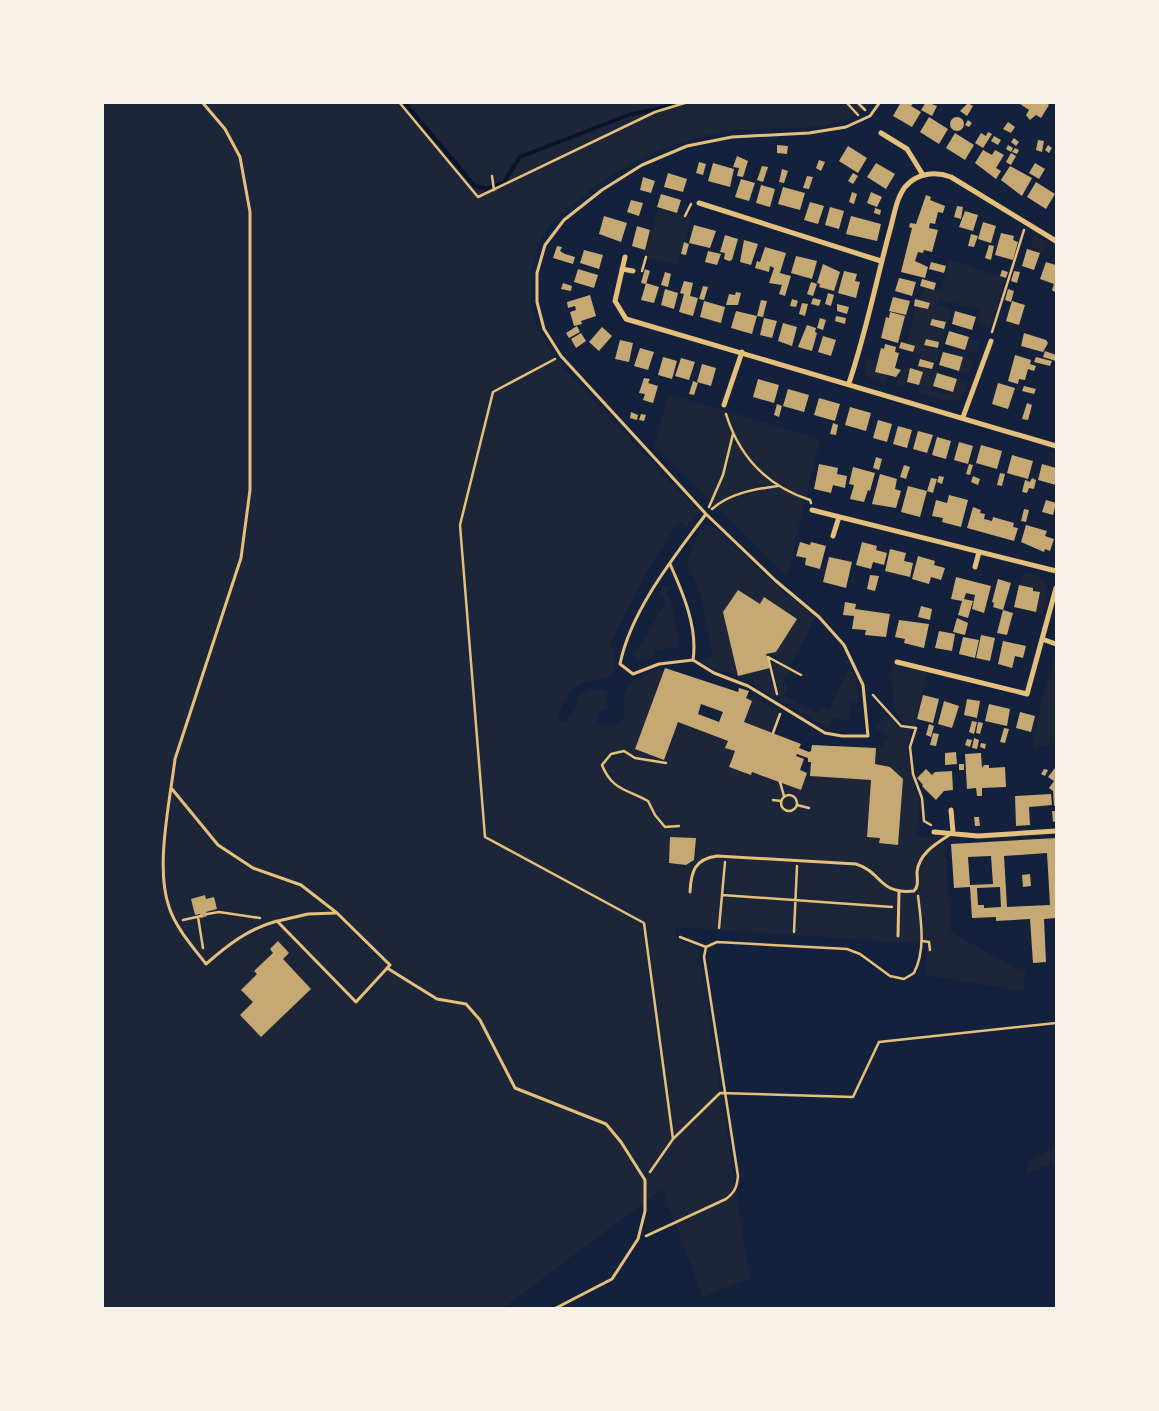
<svg xmlns="http://www.w3.org/2000/svg" width="1159" height="1411" font-family="'Roboto Serif',serif">
<style>
.green{fill:#1d2539;fill-rule:evenodd}
.lines{fill:none;stroke-linecap:round;stroke-linejoin:round}
.stream{stroke:#0b132b;stroke-width:4}
.building{fill:#c6a872;fill-rule:evenodd}
.path{stroke:#e5c07b;stroke-width:2.5}
.service{stroke:#e5c07b;stroke-width:3}
.minor{stroke:#e5c07b;stroke-width:5}
</style>
<rect width="100%" height="100%" fill="#14213d"/>
<path class="green" d="M103,103H871C843,137 770,125 730,131C674,139 624,163 580,198C568,208 553,219 545,232C527,259 525,306 541,334C557,365 585,390 608,416C638,448 668,480 699,512L688,527L679,521L649,568L609,646L615,650L613,677L584,682L570,690L556,718L565,723L577,706V697L590,689L607,691V709L597,713L598,722C610,728 615,725 625,717C617,681 636,677 665,668L635,749L664,759L678,722L728,741L725,748L735,751L729,767L751,775L752,772L801,789L807,773L810,776L871,780L867,837L880,838V843L898,845L903,779L890,767L875,764L876,748L881,747L889,736L875,728L887,716L901,728L912,729L907,747L915,790L919,796L916,838L944,835L951,932L1014,967L1026,971L1023,991L926,975L927,944L675,927L677,941L697,946L750,1278L703,1297L662,1189L503,1308H103ZM671,837L695,838L686,865L669,863Z
M658,209L692,218L677,265L644,257Z
M1034,235L1049,242L1044,252L1031,247Z
M950,259L1006,279L990,327L977,323L981,310L939,299L937,305L952,309L948,323L932,319L931,325L947,329L942,343L926,339L925,345L940,349L936,364L920,359L921,355L913,352L914,346L907,344L916,306L928,309L930,303L920,300L924,287L941,291Z
M969,337L980,341L976,353L965,350Z
M963,357L973,360L969,374L959,371Z
M865,358L878,361L875,371L887,375L885,383L870,378L866,373Z
M904,366L910,368L905,387L895,384Z
M918,366L938,371L933,386L929,388L919,385L923,372L917,370Z
M957,379L968,382L962,398C948,406 932,396 918,392L919,387L952,395Z
M669,394L820,439L787,576L654,446Z
M1050,452L1056,454V468L1046,465Z
M707,525L718,530L782,591L816,617L790,666L770,653L776,652L797,619L764,598L760,604L738,590L723,612L739,676L768,669L775,697L738,676L710,667L702,660L713,658L701,595L687,561L699,533Z
M1023,572C1053,577 1048,591 1042,615L1035,614L1040,592L1021,584Z
M666,586L672,589L666,593L671,600L679,648L653,650L654,659L636,660L633,654L649,632L666,600L660,596L661,588Z
M1055,658L1056,743L1033,749L1040,705Z
M770,659L791,671L782,678L788,688L784,696L817,713L821,706L829,710L849,668L845,661L847,660L855,676L860,702L850,703L849,720L847,722L835,717L828,728L781,701Z
M891,665L927,671L915,726L904,724L894,709Z
M747,694L779,710L771,733L744,722L752,701L746,698Z
M1056,1146V1162L1025,1174L1029,1161Z"/>
<g class="lines">
<path class="stream" d="M404,102L474,185L486,189L504,182L520,157L631,114L659,109L675,102"/>
</g>
<path class="building" d="M901,102H914L911,106L921,112L912,127L893,116Z
M926,102L937,106L932,116L921,110Z
M1017,102H1046L1049,105L1041,118L1036,115L1030,120L1026,115L1029,110Z
M968,103L973,106L967,116L960,111Z
M929,117L948,129L939,144L920,132Z
M950 124a7 7 0 1 1 14 0a7 7 0 1 1-14 0Z
M968,120L972,123L969,127L965,125Z
M1008,122L1015,127L1011,133L1003,129Z
M988,132L992,134L983,148L975,143L981,133L986,136Z
M955,133L974,145L965,160L946,148Z
M994,136L1001,140L998,145L991,141Z
M1014,138L1019,142L1016,146L1011,142Z
M1038,140L1044,141L1042,152L1036,150Z
M777,145L788,146L787,154L777,153Z
M1008,145L1013,148L1011,152L1006,149Z
M1048,145L1052,148L1049,153L1045,150Z
M848,146L867,158L858,173L839,161Z
M1015,148L1019,150L1017,154L1012,152Z
M983,150L992,155L995,150L1004,155L996,168L1001,171L996,179L975,163Z
M1011,153L1016,156L1011,165L1006,162Z
M737,156L748,161L743,177L737,176L739,168L733,167Z
M819,160L825,162L821,171L816,168Z
M699,162L706,164L703,175L696,173Z
M713,163L734,169L730,187L708,181Z
M876,163L895,174L886,189L867,177Z
M1035,163L1045,169L1039,179L1029,173Z
M762,166L768,167L763,182L757,180Z
M1010,166L1032,178L1022,196L1001,180Z
M782,169L788,171L784,183L779,182Z
M668,173L687,179L683,192L664,187Z
M853,173L858,176L853,184L848,181Z
M807,176L813,177L809,189L803,188Z
M643,177L655,181L651,193L640,190Z
M741,179L755,183L749,201L735,197Z
M1036,182L1055,194L1046,209L1027,197Z
M761,185L775,189L770,207L756,203Z
M783,187L805,193L800,210L778,204Z
M852,192L857,194L854,204L849,202Z
M871,192L882,197L877,207L867,203Z
M661,194L681,200L677,213L657,207Z
M926,195L931,197L930,200L945,206L943,213L938,212L935,224L930,223L929,228L938,230L932,252L924,250L923,253L918,252L915,261L928,267L925,278L901,272L912,228L909,227L910,223L916,224Z
M631,200L643,203L639,216L627,212Z
M810,202L824,206L818,224L804,220Z
M957,206L963,207L961,219L954,217Z
M830,207L844,211L839,229L825,225Z
M875,208L881,210L880,215L874,213Z
M965,211L978,215L973,231L959,227Z
M604,216L627,223L621,242L599,234Z
M851,216L881,224L877,241L846,234Z
M983,222L996,226L991,243L978,239Z
M694,225L716,231L710,248L689,243Z
M637,226L650,230L645,250L632,246Z
M1001,233L1014,236L1013,240L1018,242L1013,260L995,255Z
M971,234L978,236L974,247L968,246Z
M725,235L738,239L732,260L729,261L724,259L725,253L720,252Z
M744,240L758,244L751,265L740,262Z
M684,242L689,244L686,255L681,254Z
M989,245L994,246L991,260L985,258Z
M557,246L562,247L560,251L565,254L575,257L573,264L553,258Z
M765,247L786,253L780,273L791,276L785,296L779,294L782,285L769,283L774,268L770,266L769,272L755,268L757,261L760,262Z
M1027,249L1040,253L1034,270L1022,266Z
M584,250L603,255L599,269L580,263Z
M708,251L721,254L717,265L705,262Z
M796,256L817,261L812,279L791,273Z
M931,262L946,266L944,273L929,269Z
M1046,262L1056,265V293L1052,290L1054,284L1040,279Z
M823,264L840,272L834,291L819,287L820,284L817,283Z
M578,269L598,275L594,288L574,282Z
M645,269L650,271L646,284L641,283Z
M1002,270L1008,272L1006,278L1000,276Z
M844,271L857,274L855,281L860,282L856,298L838,293Z
M1014,271L1020,272L1017,283L1011,281Z
M665,272L671,274L668,287L661,285Z
M899,278L916,282L912,296L895,291Z
M922,279L936,283L934,290L920,286Z
M684,281L693,283L690,296L698,298L693,316L679,312L684,294L680,293Z
M811,282L817,284L813,296L807,294Z
M563,283L572,286L571,291L561,289Z
M646,283L659,287L654,303L641,300Z
M703,286L708,287L704,300L699,299Z
M665,289L678,293L674,309L661,305Z
M1008,289L1014,291L1011,302L1005,300Z
M736,292L741,293L738,305H726L729,294L735,295Z
M828,293L834,295L831,306L825,304Z
M590,295L596,316L581,321L582,324L574,326L570,312L576,310L575,306L568,308L567,302Z
M893,297L910,301L906,315L889,311Z
M813,298L821,300L819,306L811,304Z
M792,299L798,301L796,307L790,306Z
M915,299L930,303L928,309L914,306Z
M761,300L767,301L763,317L757,316Z
M704,301L725,307L721,323L700,317Z
M1012,301L1025,305L1019,325L1006,321Z
M802,303L808,304L805,316L799,314Z
M837,304L849,307L847,314L837,311Z
M736,311L757,316L752,334L731,328Z
M955,311L976,317L972,330L952,324Z
M890,312L905,316L898,343L881,338L886,317L889,318Z
M836,316L846,318L845,324L835,321Z
M764,318L777,321L772,338L760,335Z
M820,318L826,320L823,330L817,328Z
M932,319L946,322L944,329L930,325Z
M783,323L797,327L792,346L778,341Z
M807,325L816,328L815,332L817,333L812,351L798,347Z
M577,326L580,332L569,338L566,333Z
M602,327L612,336L599,351L589,342Z
M949,331L969,337L965,350L945,344Z
M581,333L586,341L576,348L571,339Z
M1024,333L1046,340L1048,343L1043,352L1021,346Z
M823,336L836,340L831,356L818,352Z
M926,339L939,342L938,348L924,345Z
M620,340L633,343L629,362L615,359Z
M901,342L915,346L913,352L899,348Z
M885,344L896,347L895,352L899,353L895,368L901,370L896,377L875,372L881,348L884,349Z
M640,348L654,352L648,370L634,366Z
M1045,351L1056,355V361L1043,357Z
M943,352L963,357L959,371L939,365Z
M1015,355L1031,360L1030,364L1036,366L1034,371L1028,369L1025,380L1019,379L1018,384L1008,381Z
M663,357L677,361L672,379L658,375Z
M1036,357L1052,361L1050,366L1034,362Z
M681,358L695,362L689,380L675,376Z
M920,359L934,363L932,369L918,366Z
M702,364L716,368L711,386L697,382Z
M910,368L923,372L919,385L907,382Z
M937,373L957,379L953,392L933,386Z
M644,378L650,379L648,383L658,386L653,403L643,400L645,394L639,393Z
M758,379L779,385L774,403L753,397Z
M693,381L698,383L694,395L689,394Z
M998,383L1015,388L1008,409L992,404Z
M1024,386L1036,389L1034,394L1022,391Z
M788,389L809,395L804,412L783,406Z
M819,398L840,404L835,421L814,415Z
M1027,403L1032,405L1028,420L1022,419Z
M777,404L782,406L779,417L774,415Z
M850,407L871,413L866,431L845,425Z
M631,412L638,415L637,420L630,418Z
M641,414L646,415L644,421L639,420Z
M878,420L892,424L887,442L873,438Z
M833,423L838,425L836,435L830,434Z
M898,426L912,430L907,448L893,444Z
M918,431L933,435L927,453L913,449Z
M937,437L951,441L946,459L932,455Z
M959,442L973,446L968,464L954,460Z
M981,445L1002,451L997,469L976,463Z
M1012,455L1033,461L1028,479L1007,473Z
M876,457L882,459L879,470L873,468Z
M819,464L838,468L837,474L847,476L845,488L833,485L831,493L814,489Z
M969,464L973,465L970,475L966,474Z
M1042,464L1056,468V485L1038,480Z
M904,465L910,467L906,479L900,477Z
M853,467L875,473L870,491L868,490L864,502L850,499L854,485L849,484Z
M1000,473L1005,474L1002,486L997,485Z
M880,474L897,479L895,489L901,491L896,508L872,504Z
M939,476L944,477L942,484L937,482Z
M973,476L980,479L978,485L971,482Z
M931,478L937,479L933,493L927,491Z
M1032,478L1036,480L1034,489L1029,488L1027,493L1022,492L1025,480L1030,482Z
M908,486L927,491L920,517L901,512Z
M949,495L968,500L961,527L942,522L943,518L932,516L936,500L947,503Z
M1046,500L1056,503L1053,515L1042,512Z
M973,507L981,510L980,513L985,514L984,519L992,521L993,517L1014,523L1013,527L1018,528L1014,541L967,528Z
M1024,509L1029,510L1026,522L1021,521Z
M1026,525L1047,531L1045,536L1054,539L1050,551L1045,549L1044,552L1021,542Z
M800,542L810,545L811,542L826,546L820,569L805,565L806,558L796,556Z
M862,542L877,546L876,550L887,553L884,565L873,562L871,569L856,565Z
M890,549L906,553L904,561L913,563L910,577L885,571Z
M918,556L935,561L934,565L945,568L941,580L931,577L929,584L912,579Z
M829,557L852,562L846,588L823,582Z
M870,575L879,576L875,591L867,589Z
M956,577L991,586L984,613L972,609L975,595L966,593L964,599L973,601L968,618L958,615L962,601L951,599Z
M998,579L1011,583L1003,610L993,607L994,603L992,602Z
M1019,585L1033,588V591L1040,592L1036,612L1014,607Z
M738,590L760,604L764,597L797,619L776,652L766,654L770,668L738,676L723,612Z
M845,602L856,604L855,609L890,614L886,637L865,635L866,630L852,629L854,616L843,615Z
M921,606L932,609L930,620L918,617Z
M1003,610L1013,613L1007,635L997,633Z
M957,618L968,623L965,635L953,632Z
M899,620L929,624L924,648L904,643L905,639L895,637Z
M939,631L955,634L952,651L935,648Z
M981,635L995,638L990,661L976,658Z
M963,637L979,640L975,658L959,654Z
M1003,641L1026,646L1023,658L1015,656L1012,668L998,664Z
M665,668L738,692L739,688L749,691L746,698L752,701L744,722L801,744L799,748L809,752L811,751L812,745L876,748L875,764L890,767L903,779L898,845L879,843L880,838L867,837L871,780L810,776L811,762H808V758L797,754L796,756L804,759L800,770L807,773L801,790L752,772L751,775L729,767L735,751L725,748L728,741L678,722L664,760L635,749ZM701,704L723,712L719,722L698,714Z
M923,695L939,699L933,723L917,719Z
M967,699L980,701L977,718L964,715Z
M944,701L959,706L952,728L938,724Z
M989,704L1010,709L1007,726L985,721Z
M1020,712L1035,716L1031,732L1016,728Z
M972,721L977,722L974,734L969,732Z
M978,722L983,723L980,734L976,733Z
M929,724L934,726L931,737L926,735Z
M1004,728L1009,729L1005,743L1000,742Z
M933,733L939,734L936,746L930,745Z
M974,738L979,740L977,749L972,748Z
M967,739L972,740L970,747L965,745Z
M981,743L986,744L985,749L980,747Z
M956,752L957,764L945,765V753Z
M981,753L982,768L984,765H989V768L1005,767L1006,787L982,788V796H977L976,788L967,789L965,754Z
M959,764H964V770H959Z
M1055,768L1056,806H1054L1053,791L1049,788L1054,781L1048,777Z
M926,769L932,775L935,772L952,771L953,790L944,791L936,800L922,786L923,785L917,778Z
M1044,769L1048,770L1045,776L1041,774Z
M1051,794L1052,805L1029,807L1030,825L1016,826L1015,796Z
M1052,811H1056V821L1053,822Z
M974,817H979L980,826H975Z
M670,837L696,838L694,860L686,865L669,863Z
M1056,838V918L1044,919L1046,962L1033,963L1030,919L996,921V917L972,918L970,887L954,888L951,844ZM1047,853L1050,905L1007,907L1004,856ZM991,856L993,884L970,885L968,857ZM1000,887L1001,907L984,908V905H978L977,888Z
M1030,874L1031,886L1023,887L1022,875Z
M205,895L206,899L214,897L217,909L206,912L207,916L201,918L200,914L195,915L191,899Z
M278,941L289,953L283,959L311,989L261,1037L240,1015L253,1002L241,990L257,974L254,971L273,953L270,949Z"/>
<g class="lines">
<path class="path" d="M399,102L478,197L655,112L688,102
M846,102L858,115
M857,102L865,110
M492,176L494,190
M685,216L691,204
M642,271L646,257
M992,332L1024,230
M555,359L493,392L460,525L485,837L644,923L673,1139L650,1172
M726,414C739,456 767,486 810,500L811,503
M709,507L723,475L733,434
M712,509C730,493 755,489 778,486
M777,694L768,657L801,675
M873,695L901,726L916,728L910,747L913,774L922,798L924,821L931,825
M773,733L780,714
M666,763L635,758L624,751L611,754L602,765C612,790 626,789 648,801L655,815L665,827L679,826
M780,782L784,796
M781 803a8 8 0 1 1 16 0a8 8 0 1 1-16 0Z
M773,800L781,801
M797,805L809,808
M722,895L892,907
M207,914L219,912L260,918
M198,917L203,948
M183,920L201,916
M719,928L725,862
M794,932L797,866
M922,941L929,942L930,950
M706,947L717,942L847,949L860,954L890,976L904,979L914,973C926,950 921,921 918,896
M673,1139L720,1093L853,1097L879,1042L1056,1023
M646,1236L726,1199C735,1192 737,1187 738,1176L704,957L706,947L680,937"/>
<path class="service" d="M706,514L776,581L819,617L844,645L863,685L868,736H842L825,733L748,686L714,673L693,660L659,664L633,674L620,664C631,610 674,557 706,514L561,356L544,329L537,302V273L545,245L564,220L602,190L642,165L687,146L732,137L809,133L846,127L870,116L880,102
M670,564C683,593 698,628 693,660
M172,789L218,845L253,868L301,885L337,913L390,965L356,1002L277,921C248,929 229,944 206,964C192,946 176,928 169,907C155,867 170,801 175,759L241,558L250,490V212L240,157L225,129L202,102
M690,892C691,871 695,859 717,856L856,864C882,872 879,895 914,891C919,886 917,879 917,872C919,853 937,843 951,834
M278,921L308,914L336,913
M898,936L899,892
M387,968L437,999L466,1004L480,1020L515,1088L606,1124L621,1142L645,1180V1211L638,1239L612,1279L556,1308"/>
<path class="minor" d="M881,133L907,149L923,175
M699,203L881,261
M625,257L615,301L626,319L1056,446
M622,269L633,271
M849,383C866,333 876,281 890,230C894,216 896,199 905,187C917,173 935,171 951,177L1056,241
M724,405L742,352
M963,417L991,341
M812,510L1056,571
M833,536L839,517
M975,567L979,552
M1042,639L1056,644
M897,662L1027,694L1056,588
M951,810L953,832
M934,832L978,836L1056,831"/>
</g>
<rect width="1159" height="1411" fill="none" stroke="#f6f1e7" stroke-width="208"/>
</svg>
